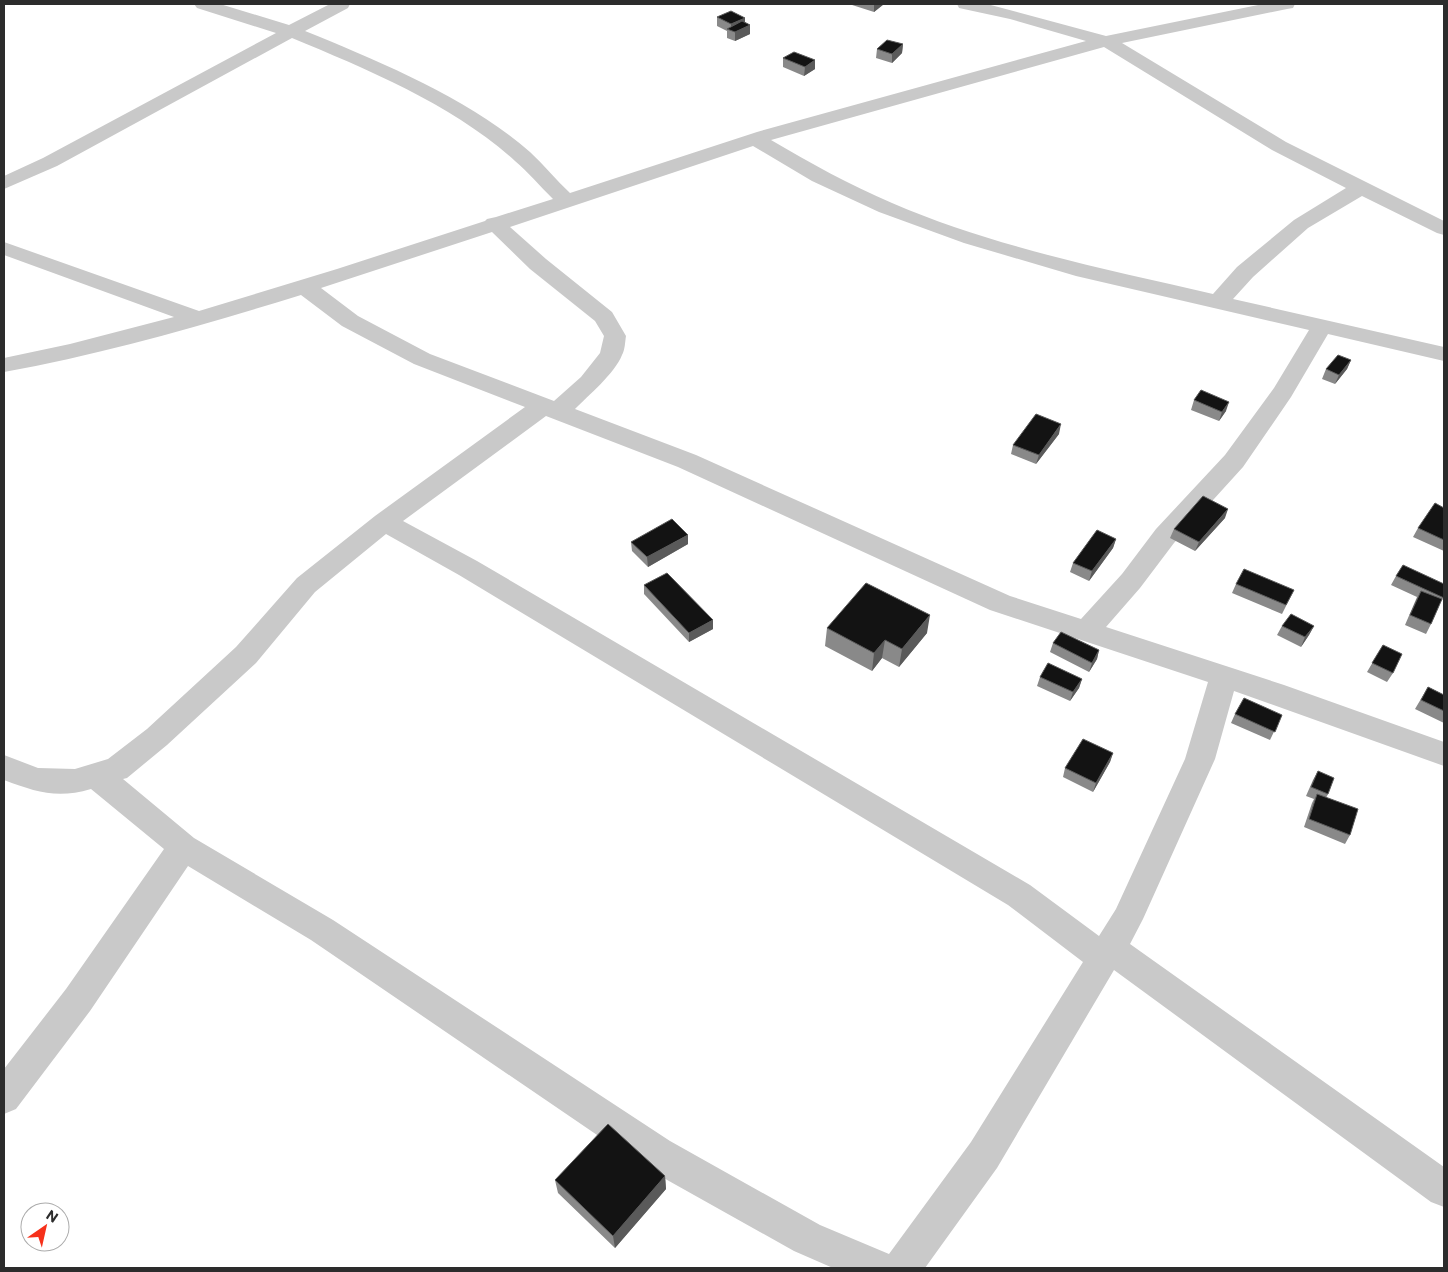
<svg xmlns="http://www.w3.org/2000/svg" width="1448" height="1272" font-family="Commissioner,sans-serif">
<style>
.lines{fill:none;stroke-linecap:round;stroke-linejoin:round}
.minor{fill:#c9c9c9;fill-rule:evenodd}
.wall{fill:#898989}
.shaded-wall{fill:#5a5a5a}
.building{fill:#131313;stroke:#5a5a5a}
</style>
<rect width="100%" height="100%" fill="#fff"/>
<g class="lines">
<path class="minor" d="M194,4H220L289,25L330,4H350L348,8L305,31C379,61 470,99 530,152C544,165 556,180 570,193L757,132L1086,41L1010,19L959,8L957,4H987L1106,36L1263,4H1295L1293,8L1287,9L1122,43L1286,142L1444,221V235L1437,233L1362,196L1308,228L1253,277L1233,299L1444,347V361L1328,334L1291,397L1243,467L1174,543L1140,588L1106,627L1284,685L1444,742V766L1234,691L1215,759L1143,919L1130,944L1444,1167V1207L1431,1202L1114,970L997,1168L925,1268H833L794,1251L644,1167L311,940L188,866L90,1011L16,1109L4,1114V1069L66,989L164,849L91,789C57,799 36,792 4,780V755L38,768L75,769L108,759L147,729L236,647L297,578L375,516L525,407L414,364L342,326L301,295C204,325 104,354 4,372V358L70,344L174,317L4,255V242L199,311L337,269L485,221L487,219L496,217L553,199C540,186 528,172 515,161C455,106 367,69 292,38L57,166L4,189V176L43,158L276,33L197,8ZM1104,47L1272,150L1346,188L1294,220L1237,267L1213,294C1105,269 994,247 892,203C850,185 810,163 771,140ZM753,146L812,181L879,212L964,243L1076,276L1309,330L1274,388L1225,455L1156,529L1122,574L1081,619L1010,596L696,455L575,409C588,396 615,373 622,355C625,350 625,342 626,336L612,312L546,259L510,227ZM492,232L530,269L595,321L604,336L600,353L581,377L554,401L430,354L358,316L321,288ZM546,416L678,467L990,610L1208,682L1185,759L1116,909L1099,936L1030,885L477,561L403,521ZM386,534L459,575L1008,905L1083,962L971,1142L889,1254L820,1225L670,1141L333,920L194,838L123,779L127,778L167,745L256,663L315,592Z"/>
</g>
<path class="wall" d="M849,4H884L874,12Z
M717,17L745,18V22L750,25V34L735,41L727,38V31L717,26Z
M903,44L902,53L892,63L876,58L877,49Z
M783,58L815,60V69L804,76L783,67Z
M1351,360L1347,369L1335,384L1322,379L1326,369Z
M1194,400L1226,411L1219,421L1191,410Z
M1059,434L1036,464L1011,454L1013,445Z
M1444,508V551L1413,537L1418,528Z
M1225,518L1195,551L1170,538L1174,529Z
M1116,539L1113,548L1089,581L1070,572L1073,563Z
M631,542L688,544L648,567L632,551Z
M1396,576L1444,597L1440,603L1431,624L1426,634L1405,625L1417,597L1391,585Z
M1236,584L1294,590L1282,614L1232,593Z
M644,585L713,629L689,642L644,594Z
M1282,626H1314L1309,635L1301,647L1277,635Z
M827,628L927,633L899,667L882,658L872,671L825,646Z
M1053,643L1099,650L1097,659L1089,672L1050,652Z
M1383,645L1393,673L1387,682L1367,672Z
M1040,677L1082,679L1079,688L1070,701L1037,686Z
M1428,687L1444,695V723L1415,709Z
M1235,714L1282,715L1270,740L1231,723Z
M1113,753L1110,762L1093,792L1063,777L1065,768Z
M1318,771L1328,794L1326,798L1350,835L1345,844L1304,827L1312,803L1314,799L1306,796L1313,780Z
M665,1176L666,1189L615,1248L558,1193L555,1180Z"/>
<path class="shaded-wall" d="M874,4H884L874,12Z
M745,18V27L731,31V24Z
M750,25V34L735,41V32Z
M903,44L902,53L892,63V54Z
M815,60V69L804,76L805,67Z
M1351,360L1347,369L1335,384L1339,375Z
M1229,402L1226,411L1219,421L1222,412Z
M1061,424L1059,434L1036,464L1039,455Z
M1228,509L1225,518L1195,551L1199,542Z
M688,535V544L648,567L647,557Z
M1116,539L1113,548L1089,581L1092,571Z
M930,615L927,633L899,667L902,649Z
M713,620V629L689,642V633Z
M1314,626L1309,635L1301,647L1305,637Z
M885,640L882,658L872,671L874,653Z
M1099,650L1097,659L1089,672L1092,663Z
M1082,679L1079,688L1070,701L1073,692Z
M1113,753L1110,762L1093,792L1096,783Z
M665,1176L666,1189L615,1248L613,1236Z"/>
<path class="building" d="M731,11L745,18L731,24L717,17Z
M742,21L750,25L735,32L727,29Z
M887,40L903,44L892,54L877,49Z
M794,52L815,60L805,67L783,58Z
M1338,355L1351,360L1339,375L1326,369Z
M1201,390L1229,402L1222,412L1194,400Z
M1036,414L1061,424L1039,455L1013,445Z
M1203,496L1228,509L1199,542L1174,529Z
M1435,503L1444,508V540L1418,528Z
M672,519L688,535L647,557L631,542Z
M1097,530L1116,539L1092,571L1073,563Z
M1403,565L1444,584V598L1396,576Z
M1244,569L1294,590L1286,605L1236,584Z
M667,573L713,620L689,633L644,585Z
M866,583L930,615L902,649L885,640L874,653L827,628Z
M1421,591L1442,599L1431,624L1410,615Z
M1291,614L1314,626L1305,637L1282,626Z
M1061,632L1099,650L1092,663L1053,643Z
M1383,645L1402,654L1393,673L1372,663Z
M1048,663L1082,679L1073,692L1040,677Z
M1428,687L1444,695V711L1421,700Z
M1244,698L1282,715L1275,732L1235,714Z
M1083,739L1113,753L1096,783L1065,768Z
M1318,771L1334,778L1328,794L1311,787Z
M1317,794L1358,809L1350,835L1309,819Z
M608,1124L665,1176L613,1236L555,1180Z"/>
<rect width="1448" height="1272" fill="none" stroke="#2c2c2c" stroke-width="10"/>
<g transform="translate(45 1227) rotate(34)"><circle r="24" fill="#ffffff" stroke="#ababab"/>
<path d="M0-4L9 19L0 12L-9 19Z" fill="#f6311b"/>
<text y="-8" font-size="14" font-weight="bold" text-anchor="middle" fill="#2c2c2c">N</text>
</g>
</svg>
